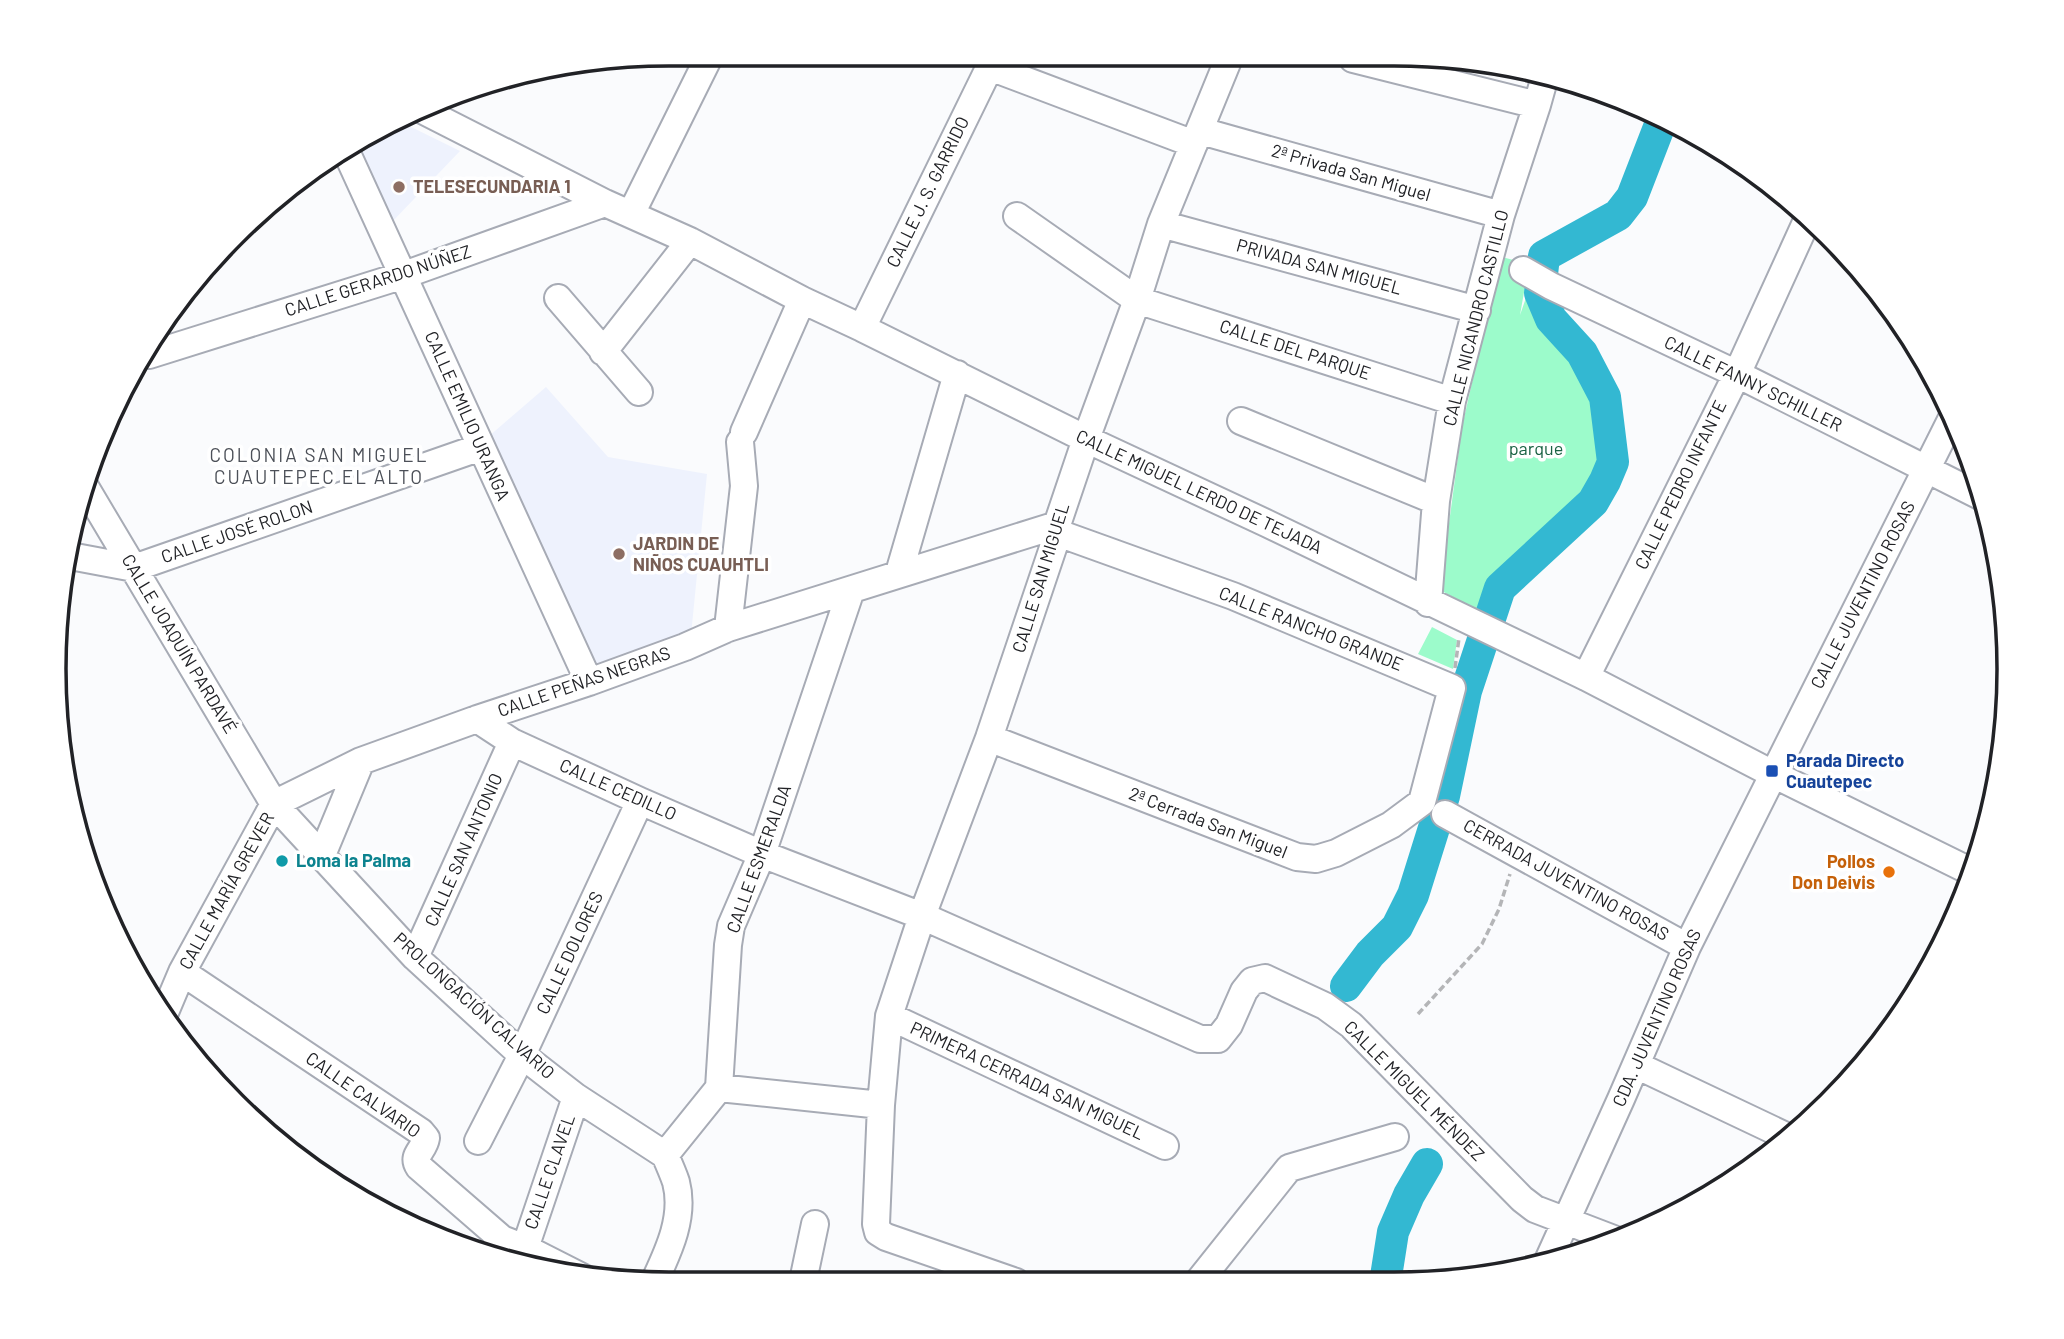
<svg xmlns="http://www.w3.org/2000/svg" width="2064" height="1339" font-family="Barlow,sans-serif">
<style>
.built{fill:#eef2fd}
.green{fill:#9cfbcb}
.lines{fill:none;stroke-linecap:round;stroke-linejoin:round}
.river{stroke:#33b8d2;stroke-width:32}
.minor-casing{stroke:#a7abb5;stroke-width:30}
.path{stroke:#b4b5b7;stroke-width:3.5;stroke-dasharray:7 3.5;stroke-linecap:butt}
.minor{stroke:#fff;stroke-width:26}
.education-dot{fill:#8d6e63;stroke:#fff;stroke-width:2.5}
.transit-dot{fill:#1a4fb4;stroke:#fff;stroke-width:2.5}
.culture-dot{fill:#0f9aa8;stroke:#fff;stroke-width:2.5}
.food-dot{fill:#e8710a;stroke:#fff;stroke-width:2.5}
.labels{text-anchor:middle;stroke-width:7;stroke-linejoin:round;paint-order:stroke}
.street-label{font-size:18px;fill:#212226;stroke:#fff}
.education-label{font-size:18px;font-weight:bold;fill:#785e54;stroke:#fff;text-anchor:start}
.park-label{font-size:18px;fill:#1a6244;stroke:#fff}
.transit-label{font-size:18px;font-weight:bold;fill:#164399;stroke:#fff;text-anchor:start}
.culture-label{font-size:18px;font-weight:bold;fill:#0d838f;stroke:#fff;text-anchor:start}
.food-label{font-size:18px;font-weight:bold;fill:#c56008;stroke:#fff;text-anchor:end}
.neighbourhood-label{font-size:19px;letter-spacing:2px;fill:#4c5058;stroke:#fff}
.rim{fill:none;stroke:#212226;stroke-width:3.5}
</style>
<rect width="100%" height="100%" fill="#fafbfd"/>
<path class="built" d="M401,122L460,151L391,223L353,146Z
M546,387L608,457L707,474L691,635L589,667L488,437Z"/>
<path class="green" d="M1498,256L1529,264L1520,315L1529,289L1540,293L1551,319L1582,353L1605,397L1613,462L1605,481L1593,502L1500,588L1490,617L1440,590L1462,427L1487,316Z
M1432,627L1457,640L1453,669L1418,654Z"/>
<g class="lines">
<path class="river" d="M1346,986L1370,954L1397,927L1413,895L1444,796L1466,691L1500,588L1593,502L1605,481L1613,462L1605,397L1582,353L1551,319L1540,293L1544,256L1618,215L1632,197L1663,117
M1385,1283L1393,1232L1409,1195L1427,1164"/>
<defs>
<path id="minor" d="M1353,59L1537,105
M990,67L1194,144
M424,111L605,203L690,241L802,300L862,328L1086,439L1266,523L1586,677L1773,774L1974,873
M1201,131L1501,215
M345,149L589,682
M631,214L710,55
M1017,216L1137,300L1452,401
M1161,224L1477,310
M1523,270L1551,286L1737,374L1984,498
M558,298L639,392
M862,328L995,56
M603,352L690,241
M149,355L404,275L605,203
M1241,421L1436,501
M744,432L802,300
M84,485L274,804L415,957L522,1055L576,1097L665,1155
M70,556L134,568L481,447
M899,573L957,374
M1428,603L1436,501L1452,401L1501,215L1537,105L1544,80
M728,628L744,486L740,442
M1586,677L1737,374L1809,216
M477,719L512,742L640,801L762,854L922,916L1200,1039H1218L1229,1025L1244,991L1252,981L1265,978L1325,1006L1351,1025L1522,1199L1535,1209L1616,1240
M989,738L1297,857L1316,859L1336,853L1391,825L1422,802L1452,688L1233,596L1058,533
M274,804L361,761L477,719L589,682L685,647L728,628L1057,525
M1445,814L1687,947
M322,855L361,761
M415,957L512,742
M182,972L421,1132L426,1138C424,1151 411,1155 419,1167L502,1239
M889,1016L1165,1146
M163,1017L182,972L274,804
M1636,1065L1790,1138
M719,1088L881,1105
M478,1141L522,1055L640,801
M525,1248L576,1097
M490,1253L502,1239L525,1248L586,1279
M1546,1265L1621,1099L1687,947L1953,416
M655,1280C669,1250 685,1216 676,1182C673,1173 669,1164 665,1155L719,1088L728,945L731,926L762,854L851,590
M803,1281L815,1224
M1016,1282L886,1237L878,1232L876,1224L881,1105L889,1016L922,916L989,738L1058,533L1057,525L1086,439L1137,300L1161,224L1229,58
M1198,1282L1289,1168L1395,1137"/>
</defs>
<use href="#minor" class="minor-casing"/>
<path class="path" d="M1455,668L1459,638
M1418,1014L1482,944L1499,909L1510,874"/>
<use href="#minor" class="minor"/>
</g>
<g class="education-dot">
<circle cx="399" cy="187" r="7"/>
<circle cx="619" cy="554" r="7"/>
</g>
<rect class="transit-dot" x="1765" y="764" width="14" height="14" rx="3.5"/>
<circle class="culture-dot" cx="282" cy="861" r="7"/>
<circle class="food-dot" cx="1889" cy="872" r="7"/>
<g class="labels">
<g class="street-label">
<text transform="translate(1351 173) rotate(16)" y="6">2ª Privada San Miguel</text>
<text transform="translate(928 192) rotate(-64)" y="6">CALLE J. S. GARRIDO</text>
<text transform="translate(1319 267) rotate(15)" y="6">PRIVADA SAN MIGUEL</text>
<text transform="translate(378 281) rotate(-18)" y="6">CALLE GERARDO NÚÑEZ</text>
<text transform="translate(1476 318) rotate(-76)" y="6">CALLE NICANDRO CASTILLO</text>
<text transform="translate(1295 350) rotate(18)" y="6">CALLE DEL PARQUE</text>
<text transform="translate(1753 384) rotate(26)" y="6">CALLE FANNY SCHILLER</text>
<text transform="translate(467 416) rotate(66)" y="6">CALLE EMILIO URANGA</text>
<text transform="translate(1681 485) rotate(-64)" y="6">CALLE PEDRO INFANTE</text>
<text transform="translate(1199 492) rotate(25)" y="6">CALLE MIGUEL LERDO DE TEJADA</text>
<text transform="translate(237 532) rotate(-19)" y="6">CALLE JOSÉ ROLON</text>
<text transform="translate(1041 578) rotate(-73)" y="6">CALLE SAN MIGUEL</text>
<text transform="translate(1863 595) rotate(-63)" y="6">CALLE JUVENTINO ROSAS</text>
<text transform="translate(1311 629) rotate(22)" y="6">CALLE RANCHO GRANDE</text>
<text transform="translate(179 644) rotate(59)" y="6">CALLE JOAQUÍN PARDAVÉ</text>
<text transform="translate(584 682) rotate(-19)" y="6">CALLE PEÑAS NEGRAS</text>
<text transform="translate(618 790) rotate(24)" y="6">CALLE CEDILLO</text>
<text transform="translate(1208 823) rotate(21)" y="6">2ª Cerrada San Miguel</text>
<text transform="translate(464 850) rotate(-66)" y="6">CALLE SAN ANTONIO</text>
<text transform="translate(759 859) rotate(-70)" y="6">CALLE ESMERALDA</text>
<text transform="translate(1566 880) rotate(29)" y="6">CERRADA JUVENTINO ROSAS</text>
<text transform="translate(227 891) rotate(-61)" y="6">CALLE MARÍA GREVER</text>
<text transform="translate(570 953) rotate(-65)" y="6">CALLE DOLORES</text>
<text transform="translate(474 1006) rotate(42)" y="6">PROLONGACIÓN CALVARIO</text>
<text transform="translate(1657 1018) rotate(-66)" y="6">CDA. JUVENTINO ROSAS</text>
<text transform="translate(1027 1081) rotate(25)" y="6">PRIMERA CERRADA SAN MIGUEL</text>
<text transform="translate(1414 1091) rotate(45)" y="6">CALLE MIGUEL MÉNDEZ</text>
<text transform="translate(363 1095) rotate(35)" y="6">CALLE CALVARIO</text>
<text transform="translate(550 1172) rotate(-71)" y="6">CALLE CLAVEL</text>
</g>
<g class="education-label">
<text x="413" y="193">TELESECUNDARIA 1</text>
<text x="633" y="550">JARDIN DE<tspan x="633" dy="21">NIÑOS CUAUHTLI</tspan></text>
</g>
<g class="park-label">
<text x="1536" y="455">parque</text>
</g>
<g class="transit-label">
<text x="1786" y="767">Parada Directo<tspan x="1786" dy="21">Cuautepec</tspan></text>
</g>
<g class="culture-label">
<text x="296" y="867">Loma la Palma</text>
</g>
<g class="food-label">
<text x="1875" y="868">Pollos<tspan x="1875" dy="21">Don Deivis</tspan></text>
</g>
<g class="neighbourhood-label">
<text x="319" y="462">COLONIA SAN MIGUEL<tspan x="319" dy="22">CUAUTEPEC EL ALTO</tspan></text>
</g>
</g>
<path d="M0 0H2064V1339H0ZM669 66H1394A603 603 0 0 1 1997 669V669A603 603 0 0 1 1394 1272H669A603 603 0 0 1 66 669V669A603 603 0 0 1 669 66Z" fill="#fff" fill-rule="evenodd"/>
<path class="rim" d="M669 66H1394A603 603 0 0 1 1997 669V669A603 603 0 0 1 1394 1272H669A603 603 0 0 1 66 669V669A603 603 0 0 1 669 66Z"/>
</svg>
